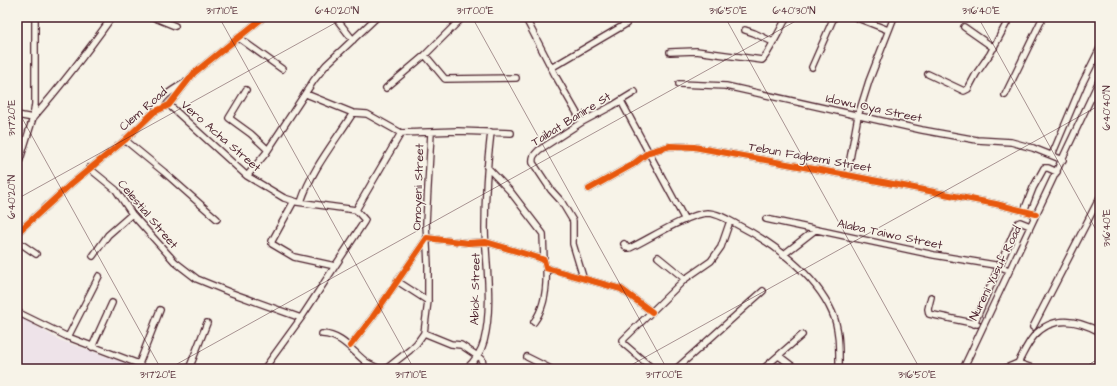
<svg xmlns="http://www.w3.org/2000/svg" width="1117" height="386" font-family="'Architects Daughter',sans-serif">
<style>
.built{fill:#eee3e9}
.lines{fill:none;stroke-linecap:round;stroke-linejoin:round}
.minor-casing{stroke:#4a1f2b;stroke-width:8}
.minor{stroke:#f7f3e8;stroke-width:5.5}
.cycleway-casing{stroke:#f7f3e8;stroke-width:8}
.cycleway{stroke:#e8590c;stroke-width:6}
.ticks{fill:none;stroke:#4a1f2b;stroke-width:1;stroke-opacity:0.45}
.labels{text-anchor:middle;stroke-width:3;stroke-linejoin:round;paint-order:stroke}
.street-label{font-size:12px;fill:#4a1f2b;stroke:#f7f3e8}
.neatline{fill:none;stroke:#4a1f2b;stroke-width:1.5}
.ticks-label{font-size:10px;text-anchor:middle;fill:#4a1f2b}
</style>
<rect width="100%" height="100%" fill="#f7f3e8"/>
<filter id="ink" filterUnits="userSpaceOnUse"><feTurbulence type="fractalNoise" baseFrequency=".025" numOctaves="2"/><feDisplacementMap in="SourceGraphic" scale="8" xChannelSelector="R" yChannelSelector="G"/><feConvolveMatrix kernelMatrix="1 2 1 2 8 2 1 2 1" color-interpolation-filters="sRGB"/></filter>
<g filter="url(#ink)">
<path class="built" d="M17,315L60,340L142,369H17Z"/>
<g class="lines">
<defs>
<path id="minor" d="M153,17L175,26
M335,17L353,40
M525,17L555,75L582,122
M855,17L888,30
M964,27L994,48
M745,30L754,33L773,42
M239,38L282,69
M670,52L696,51L762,60C767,57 782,25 787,17
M425,55L445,79L516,78
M812,67L834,17
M551,68L626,24
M928,74L964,91L968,89L976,74L990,54L1010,17
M679,84L726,86L922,130L977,140L1011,142L1033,148L1063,160
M386,88L425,55L463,17
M246,90L229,118L251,134L268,150
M306,94L353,113L367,114L401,133L458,131L511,133
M1005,95L1043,17
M621,101L685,220
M169,105L247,176L284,198L297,202L356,210L401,133
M154,112C164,94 169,92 186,82
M17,115L33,118C61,86 87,52 112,17
M125,140L164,172L217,219
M1052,155L1082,84L1100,48
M487,167L510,191L543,234L544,260
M89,168L116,190L132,214L175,262L197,279L229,292L301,318
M17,169L33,118L35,104V17
M847,175L858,116L869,81L894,17
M247,176L266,153L314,80L326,65L377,17
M589,189L632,165L649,152L670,146L694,147L847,175L996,204L1036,214
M294,201L272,241V244L294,257L335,266
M301,202C312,169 334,143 353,113
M1024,211L1033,188L1044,168H1048L1057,172
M766,219L934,255L995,265L1009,270
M17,233L71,184L125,140L154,112L169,105L194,73L264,17
M17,241L36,254
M624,244L627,248H630C649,239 688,214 707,213C717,213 727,219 736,224C772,242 815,274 832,312C840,329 839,351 839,369
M783,255L815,230
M93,256L108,235L132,214
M658,257L685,279
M583,277L573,244V221L561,201L551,190L533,163C532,157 534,155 539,150L582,122L612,106L635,92
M397,281L428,301
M931,297L928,309L929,314L977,324
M17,312L68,337L139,364L144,369
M534,322C545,307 547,286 546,268
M974,324L1018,223L1020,222L1030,226
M1033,327L1100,197
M424,333L451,344L461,345L482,359L483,365L491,369
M322,334C342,335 352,351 366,362C370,365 376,367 380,369
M68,337L99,276
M350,346L372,318L427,238L468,243L486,242L539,258L544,260L546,268L621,289L652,312
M92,347L112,303
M779,356L796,369
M527,357L551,369
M1018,363C1023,354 1027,344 1034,336C1053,315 1078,320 1100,332
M139,364L160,310
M189,369L207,323
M264,369L301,318L364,222L365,220L356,210
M386,369L410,350L417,343L424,333L428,301V265L426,223L431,133
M466,369C475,361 481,353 484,341C493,306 486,265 485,229C485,196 487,164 491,132
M653,369L624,344L623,340L685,279L711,261L721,247L730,221
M676,369L763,291
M763,369L802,335
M963,369L1100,79
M1004,369L1018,363L1035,369"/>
</defs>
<use href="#minor" class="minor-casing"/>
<use href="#minor" class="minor"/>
<defs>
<path id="cycleway" d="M589,189L632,165L649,152L670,146L694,147L847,175L996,204L1036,214
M17,233L71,184L125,140L154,112L169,105L194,73L264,17
M350,346L372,318L427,238L468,243L486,242L539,258L544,260L546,268L621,289L652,312"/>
</defs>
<use href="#cycleway" class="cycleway-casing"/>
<use href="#cycleway" class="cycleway"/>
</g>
</g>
<path class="ticks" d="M219,17L414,369M472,17L667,369M725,17L920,369M978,17L1100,237M17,109L161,369M17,199L346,17M168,369L803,17M624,369L1100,105M1081,369L1100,358"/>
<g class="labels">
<g class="street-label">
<text transform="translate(874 108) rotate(12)" y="4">Idowu Oya Street</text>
<text transform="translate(143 109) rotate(-41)" y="4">Clem Road</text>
<text transform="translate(571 119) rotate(-32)" y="4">Taibat Banire St</text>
<text transform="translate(221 136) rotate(41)" y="4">Vero Acha Street</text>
<text transform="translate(810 157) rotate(10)" y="4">Tebun Fagbemi Street</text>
<text transform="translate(418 187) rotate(-88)" y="4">Omoyeni Street</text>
<text transform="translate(148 214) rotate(50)" y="4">Celestial Street</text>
<text transform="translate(890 234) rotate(12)" y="4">Alaba Taiwo Street</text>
<text transform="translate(995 273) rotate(-64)" y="4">Nureni Yusuf Road</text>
<text transform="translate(475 289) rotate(-89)" y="4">Abiok Street</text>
</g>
</g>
<rect width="1117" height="386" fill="none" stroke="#f7f3e8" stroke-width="44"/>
<rect x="22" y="22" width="1073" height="342" class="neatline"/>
<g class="ticks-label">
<text x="222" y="14">3°17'10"E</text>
<text x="337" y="14">6°40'20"N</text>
<text x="475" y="14">3°17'00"E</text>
<text x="728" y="14">3°16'50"E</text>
<text x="794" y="14">6°40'30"N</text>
<text x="981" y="14">3°16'40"E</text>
<text transform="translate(1106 108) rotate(-90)" y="4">6°40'40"N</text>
<text transform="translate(11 118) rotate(-90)" y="4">3°17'20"E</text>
<text transform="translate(11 197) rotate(-90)" y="4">6°40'20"N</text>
<text transform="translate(1106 228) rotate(-90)" y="4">3°16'40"E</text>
<text x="158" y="378">3°17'20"E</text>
<text x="411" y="378">3°17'10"E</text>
<text x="664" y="378">3°17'00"E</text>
<text x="917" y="378">3°16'50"E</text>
</g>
</svg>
